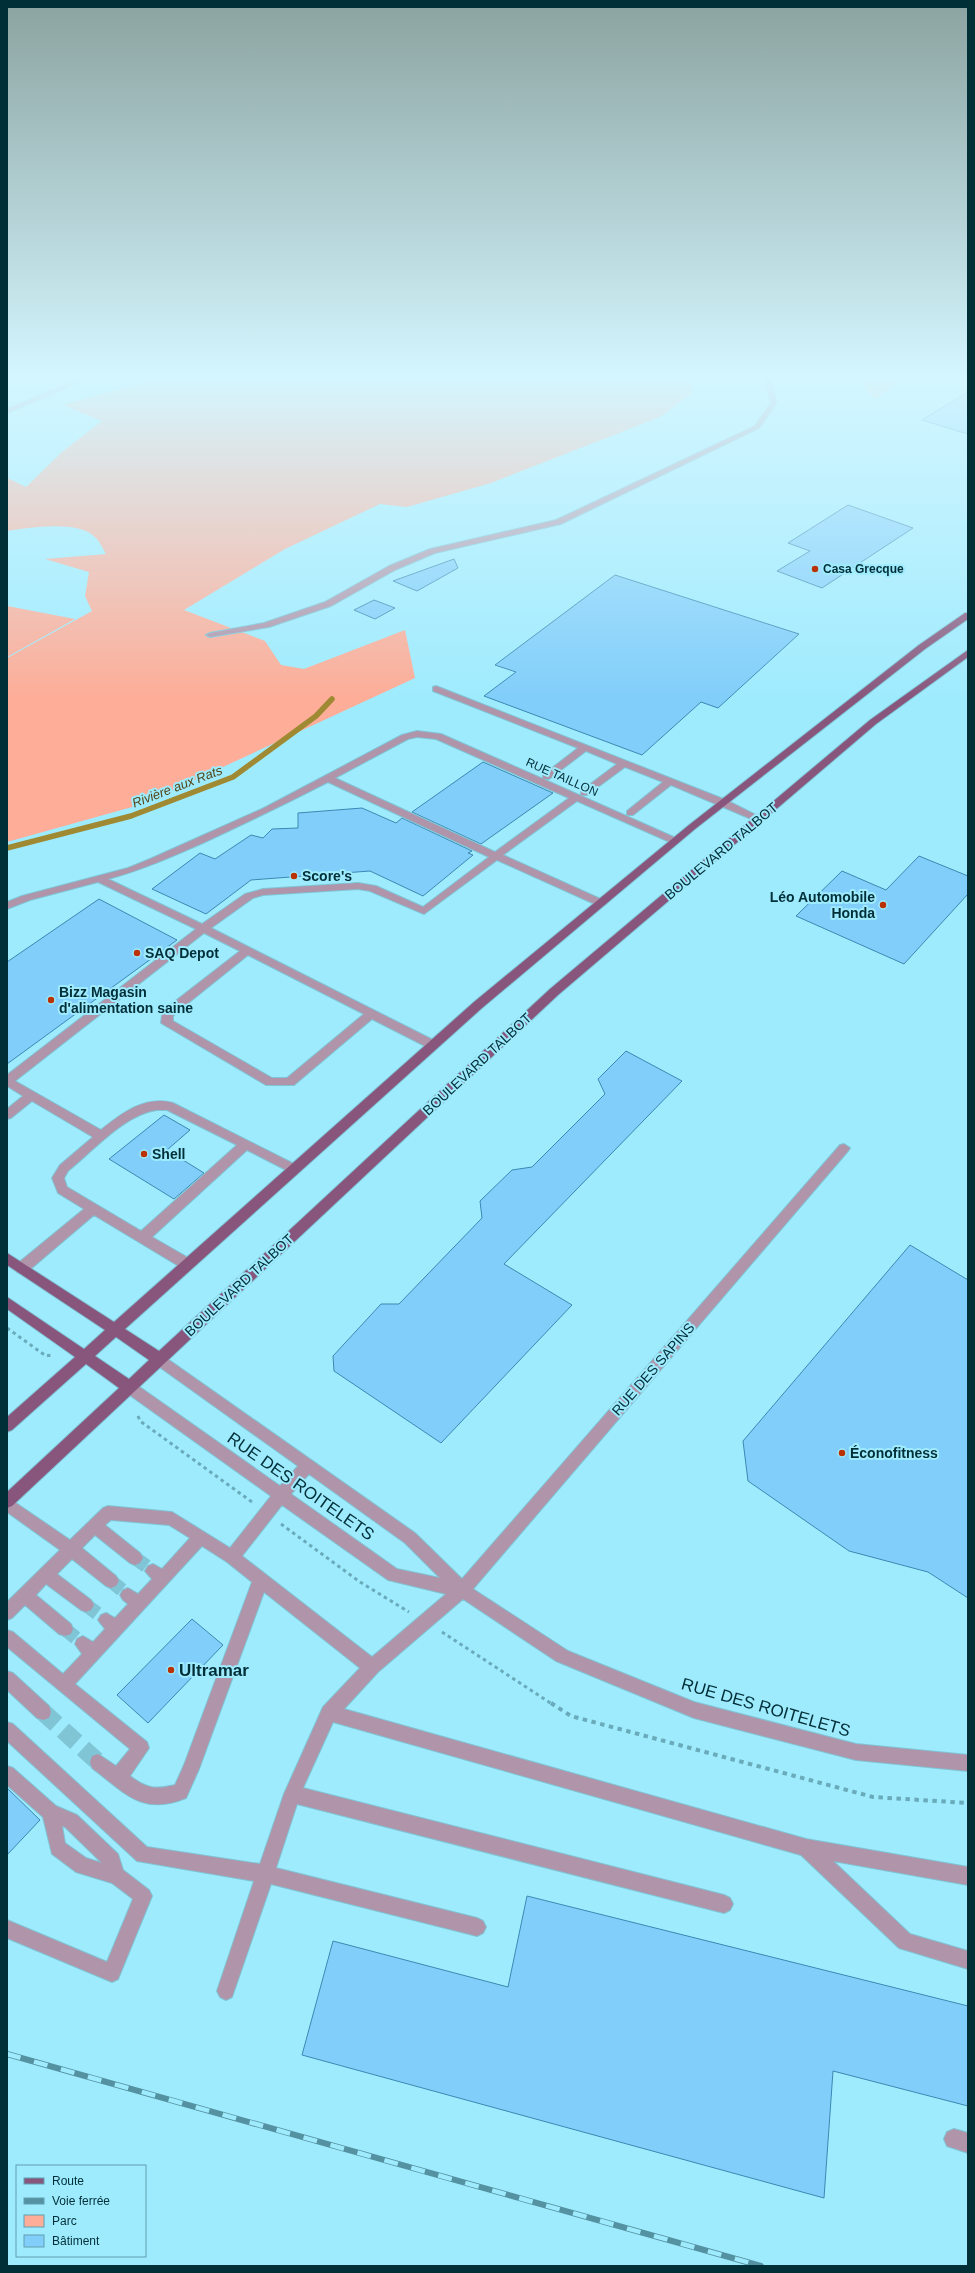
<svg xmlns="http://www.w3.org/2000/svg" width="975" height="2273" font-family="Helvetica,sans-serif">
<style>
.green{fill:#fdad98}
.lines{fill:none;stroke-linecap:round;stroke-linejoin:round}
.stream{stroke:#9f8a33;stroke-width:5.5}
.building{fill:#81cefa;stroke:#3b89b2}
.minor-tunnel-far1{stroke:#7fc5d6;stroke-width:14;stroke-dasharray:14 7;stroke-linecap:butt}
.minor-tunnel{stroke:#7fc5d6;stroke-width:18;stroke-dasharray:18 9;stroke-linecap:butt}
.minor-casing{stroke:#7fc5d6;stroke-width:2}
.major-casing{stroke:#7fc5d6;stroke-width:2}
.path-far1{stroke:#69abbb;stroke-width:3;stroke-dasharray:3.5 3.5;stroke-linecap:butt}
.path{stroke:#69abbb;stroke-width:4;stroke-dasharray:4.5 4.5;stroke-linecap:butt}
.minor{fill:#b094a9;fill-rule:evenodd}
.major{fill:#88567c;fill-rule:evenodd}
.rail-casing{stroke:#5492a1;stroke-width:6}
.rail{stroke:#9febfe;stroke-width:4.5;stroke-dasharray:14;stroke-linecap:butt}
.poi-dot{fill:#ba3104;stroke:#9febfe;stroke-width:1.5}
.labels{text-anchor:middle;stroke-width:4;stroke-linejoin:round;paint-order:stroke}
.far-poi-label{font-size:12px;font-weight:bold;fill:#012f38;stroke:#9febfe;text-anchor:start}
.far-street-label{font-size:12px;fill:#012f38;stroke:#9febfe}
.far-water-label{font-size:13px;font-style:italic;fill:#534719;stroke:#9febfe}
.street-label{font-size:14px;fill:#012f38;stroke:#9febfe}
.poi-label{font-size:14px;font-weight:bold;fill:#012f38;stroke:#9febfe;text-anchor:start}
.near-street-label{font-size:17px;fill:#012f38;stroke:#9febfe}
.near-poi-label{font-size:17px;font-weight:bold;fill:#012f38;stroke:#9febfe;text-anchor:start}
</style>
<rect width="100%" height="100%" fill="#9febfe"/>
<path class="green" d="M152,380H692V393L660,417L491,483L407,507L380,504L285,549L184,610L265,641L281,665L304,669L405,630L415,678L143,804L7,842V658L92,611L85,596L89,572L45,559L106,554C103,549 100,542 96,538C79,519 29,528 7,531V478L26,487L62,452L102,421L63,405Z
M858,380H901L875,399Z
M7,606L75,619L7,657Z"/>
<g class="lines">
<path class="stream" d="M7,848L131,816L233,777L316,716L332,699"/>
</g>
<path class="building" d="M968,392V434L922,420Z
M848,505L913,528L822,588L777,571L810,551L788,543Z
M454,559L458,568L417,591L393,581Z
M615,575L799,634L718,708L701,702L642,755L484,696L516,672L495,665Z
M374,600L395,608L375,619L354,610Z
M483,762L553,793L481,844L412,812Z
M362,808L396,823L402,818L472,851L468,853L473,855L423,896L370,871L251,880L206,914L152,889L200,853L215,859L251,835L263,838L272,829L298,828V813Z
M919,856L968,876V894L904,964L796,916L842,871L886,890Z
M99,899L177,940L7,1064V962Z
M626,1051L682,1081L504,1264L572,1305L441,1443L334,1371L333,1356L381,1304H399L482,1218L480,1201L512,1170L532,1167L605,1094L598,1079Z
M164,1115L190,1130L167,1150L204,1173L174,1199L109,1159Z
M910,1245L968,1280V1598L928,1572L849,1551L748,1481L743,1441Z
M192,1619L223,1645L148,1723L117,1695Z
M7,1788L40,1820L7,1855Z
M527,1896L968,2006V2106L833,2071L824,2198L302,2055L333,1941L508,1987Z"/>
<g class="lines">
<path class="minor-tunnel-far1" d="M135,1558L153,1571
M111,1581L128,1595
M86,1605L106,1620
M65,1629L83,1644"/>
<path class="minor-tunnel" d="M43,1712L98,1762"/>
<defs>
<path id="minor" d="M77,380H85L7,413V409Z
M765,380H771L777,403L759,428L561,524L435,553L395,570L331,606L269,627L210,637L206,635L210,633L264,623L325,602L389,566L430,549L556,520L755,426L771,403Z
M436,686L726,800L764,819L759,822L756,821L671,785L633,815H627V811L663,782L625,767L587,795H581V791L617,764L586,751L549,779H543L678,839V843H672L577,801L503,855L605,901L606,903L605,905H597L497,860L424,914L370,891L358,889L263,895L253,898L211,928L437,1042L439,1045L437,1048H429L372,1019L294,1085H266L161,1023L162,1015L169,1006L240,951L204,933L15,1081L101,1130C121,1114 145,1095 173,1103L298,1166L300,1169L298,1172H290L247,1150L152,1237L192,1260L193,1264L192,1268H182L94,1215L27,1272L22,1273L17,1272L16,1268L17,1264L84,1209L58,1193L52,1178L60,1165L93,1137L32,1101L11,1118L7,1119V1109L23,1096L7,1086V1075L196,929L98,882L30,900L7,909V902L22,896L128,868L150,859L264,808L402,735L417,731L441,734L543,779V775L578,748L433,691V687ZM417,737L436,739L569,798L495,852L335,778L408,739ZM328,782L489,857L423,907L376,886L358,883L263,889L245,894L202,924L108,879C142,870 173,856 205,842C246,823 287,803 328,782ZM248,955L364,1014L287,1078H272L173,1021V1016L177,1012ZM157,1110H167L237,1145L141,1231L67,1187L64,1178L68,1171C93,1151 125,1114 157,1110Z
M844,1144L850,1148L848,1151L473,1589L568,1651L694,1702L856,1744L968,1755V1771L856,1760L694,1718L556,1661L463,1599L378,1672L344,1709L806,1839L968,1867V1885L833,1861L910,1934L968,1951V1969L899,1948L801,1855L333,1722L303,1788L724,1895L730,1898L733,1904L730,1910L724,1913L297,1804L276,1868L477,1918L483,1921L486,1927L483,1933L477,1936L271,1884L232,1997L226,2000L220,1997L217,1991L254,1881L137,1861L7,1741V1722L13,1724L147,1847L260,1864L284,1794L323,1707L360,1668L264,1592L199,1769L186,1798C142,1816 125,1793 92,1768L90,1762L92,1756L98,1754L116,1766L130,1749L7,1647V1630L13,1632L63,1674L82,1654L75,1644L77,1639L83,1636L93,1642L105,1629L98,1620L101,1615L106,1613L115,1618L128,1604L123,1600L120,1595L123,1590L128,1588L138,1594L152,1579L145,1571L148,1566L153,1564L162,1569L190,1538L169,1525L111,1520L105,1525L140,1553L143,1558L140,1563L135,1565L130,1563L95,1535L82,1548L116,1576L119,1581L116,1586L111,1588L106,1586L72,1559L57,1574L91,1600L94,1605L91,1610L86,1612L81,1610L46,1584L36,1595L71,1624L73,1629L71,1634L65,1636L59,1634L25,1605L12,1618L7,1620V1602L60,1550L7,1512V1497L70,1540L103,1508L108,1506L172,1512L230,1548L271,1496L124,1391L122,1387L124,1383L129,1381L134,1383L280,1486L298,1466L154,1363L152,1359L154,1355L159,1353L415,1533L462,1579L840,1145ZM309,1474L405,1543L440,1578L397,1569L291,1494ZM282,1505L388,1580L446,1594L372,1657L242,1556ZM202,1546L227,1562L252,1582L184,1765L175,1785C154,1790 146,1788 130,1776L149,1748L147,1742L75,1684Z
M7,1671L13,1673L49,1706L51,1712L49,1718L43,1720L37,1718L7,1690Z
M7,1766L13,1768L56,1806L77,1815L118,1854L123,1870L149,1890L152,1896L118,1979L112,1982L7,1938V1920L107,1962L133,1899L112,1883L76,1872L52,1854L43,1817L7,1785ZM62,1826L65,1827L102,1863L86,1858L65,1843Z
M954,2129L968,2133V2153L947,2146L944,2139L947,2132Z"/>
<path id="major" d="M965,613H968V619L925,649L695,829L482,1008L125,1329L159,1351L550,989L870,720L968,650V657L876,724L558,995L12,1506L7,1508V1492L119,1388L86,1364L12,1430L7,1432V1417L75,1357L7,1309V1297L84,1349L105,1330L7,1265V1253L114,1322L474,1002L689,825L919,645ZM116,1337L149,1360L129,1379L95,1356Z"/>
</defs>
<use href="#minor" class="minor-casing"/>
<use href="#major" class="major-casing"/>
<path class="path-far1" d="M7,1328L46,1356L52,1355
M138,1416L140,1421L252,1502
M281,1524L360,1582L409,1612
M442,1632L552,1704"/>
<path class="path" d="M551,1703L571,1716L873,1797L968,1803"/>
<use href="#minor" class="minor"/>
<use href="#major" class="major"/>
<defs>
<path id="rail" d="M7,2054L761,2266"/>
</defs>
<use href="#rail" class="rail-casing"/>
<use href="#rail" class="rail"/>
</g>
<linearGradient id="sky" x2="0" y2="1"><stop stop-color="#8ba3a0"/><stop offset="0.54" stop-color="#d4f6ff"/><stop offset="1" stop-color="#d4f6ff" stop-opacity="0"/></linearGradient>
<rect width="975" height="698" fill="url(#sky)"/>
<g class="poi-dot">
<circle cx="815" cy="569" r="4"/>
<circle cx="294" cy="876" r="4"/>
<circle cx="883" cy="905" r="4"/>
<circle cx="137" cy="953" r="4"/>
<circle cx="51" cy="1000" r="4"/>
<circle cx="144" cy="1154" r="4"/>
<circle cx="842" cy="1453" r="4"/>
<circle cx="171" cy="1670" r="4"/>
</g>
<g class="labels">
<g class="far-poi-label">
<text x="823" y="573">Casa Grecque</text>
</g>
<g class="far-street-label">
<text transform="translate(562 777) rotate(24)" y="4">RUE TAILLON</text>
</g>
<g class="far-water-label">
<text transform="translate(177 786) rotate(-21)" y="5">Rivière aux Rats</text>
</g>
<g class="street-label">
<text transform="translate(721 851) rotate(-40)" y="5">BOULEVARD TALBOT</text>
<text transform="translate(477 1064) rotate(-43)" y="5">BOULEVARD TALBOT</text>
<text transform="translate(239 1285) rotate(-43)" y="5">BOULEVARD TALBOT</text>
<text transform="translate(653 1369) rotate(-49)" y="5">RUE DES SAPINS</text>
</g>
<g class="poi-label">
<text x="302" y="881">Score's</text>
<text x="875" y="902" text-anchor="end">Léo Automobile<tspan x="875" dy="16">Honda</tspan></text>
<text x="145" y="958">SAQ Depot</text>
<text x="59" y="997">Bizz Magasin<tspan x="59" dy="16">d'alimentation saine</tspan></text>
<text x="152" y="1159">Shell</text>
<text x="850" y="1458">Éconofitness</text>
</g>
<g class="near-street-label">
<text transform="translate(301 1486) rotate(35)" y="6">RUE DES ROITELETS</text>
<text transform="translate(766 1707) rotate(16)" y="6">RUE DES ROITELETS</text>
</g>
<g class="near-poi-label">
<text x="179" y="1676">Ultramar</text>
</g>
</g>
<rect width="975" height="2273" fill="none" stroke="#012f38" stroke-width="16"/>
<rect x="16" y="2165" width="130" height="92" fill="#9febfe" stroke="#60a0af"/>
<rect x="24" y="2178" width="20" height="6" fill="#88567c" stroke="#60a0af"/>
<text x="52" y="2185" font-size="12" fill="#012f38">Route</text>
<rect x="24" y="2198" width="20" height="6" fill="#5492a1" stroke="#60a0af"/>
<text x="52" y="2205" font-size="12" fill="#012f38">Voie ferrée</text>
<rect x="24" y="2215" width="20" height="12" fill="#fdad98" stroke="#60a0af"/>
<text x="52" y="2225" font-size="12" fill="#012f38">Parc</text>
<rect x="24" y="2235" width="20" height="12" fill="#81cefa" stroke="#60a0af"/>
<text x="52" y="2245" font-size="12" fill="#012f38">Bâtiment</text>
</svg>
